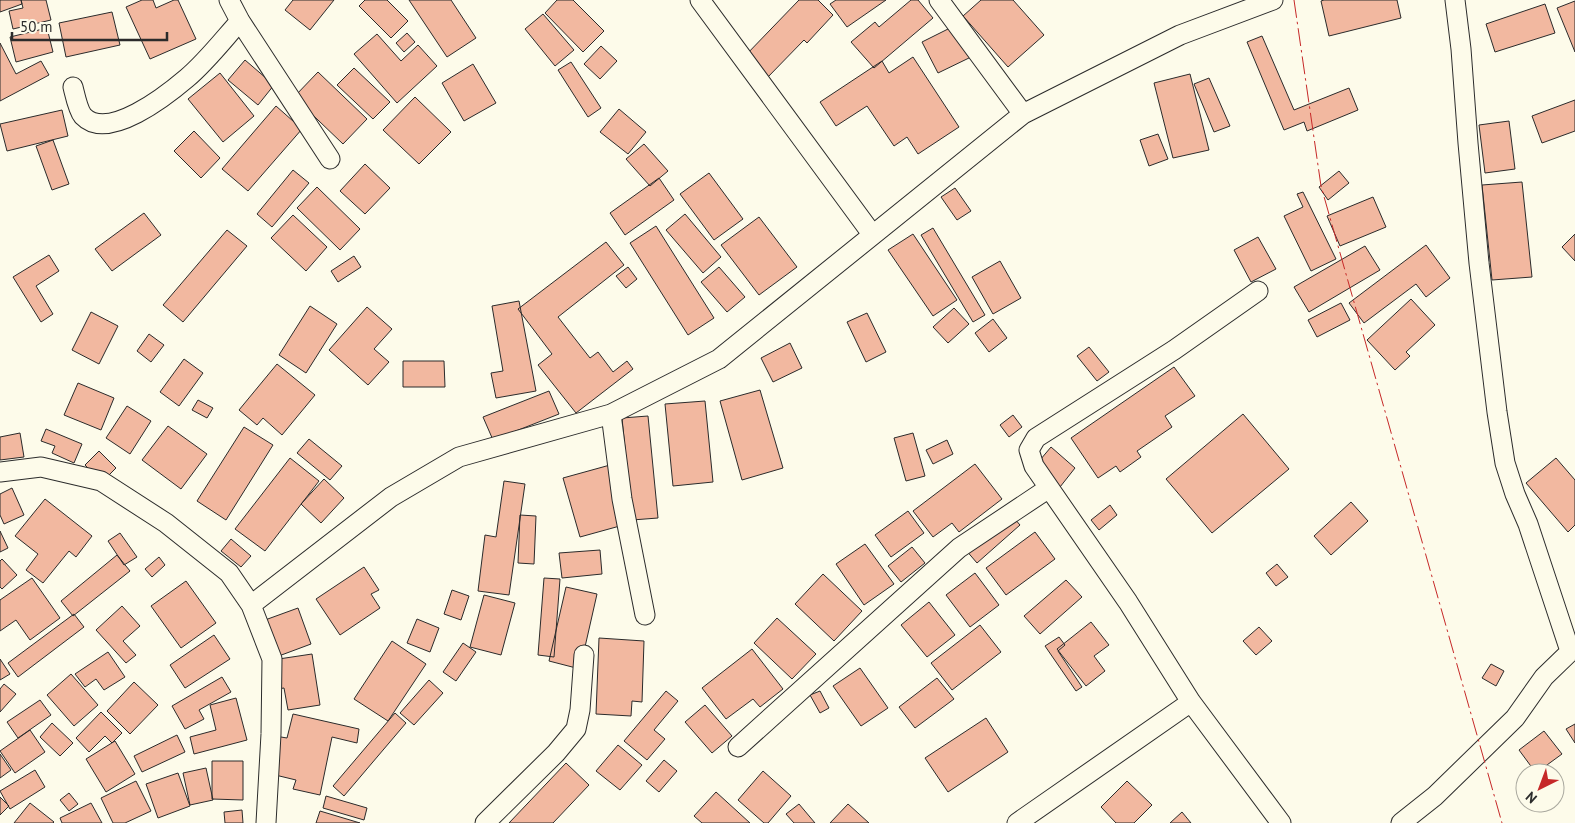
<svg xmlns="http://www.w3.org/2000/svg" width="1575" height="823" font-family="'PT Sans',sans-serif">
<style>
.building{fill:#f2b8a0;stroke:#2b2b2b}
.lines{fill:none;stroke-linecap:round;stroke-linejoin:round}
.minor-casing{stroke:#2b2b2b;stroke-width:21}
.minor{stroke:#fdfbea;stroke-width:19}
.power{stroke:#c62828;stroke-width:1;stroke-dasharray:18 4 2.5 4;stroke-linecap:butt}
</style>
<rect width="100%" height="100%" fill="#fdfbea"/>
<path class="building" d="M0,0H21L22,4L0,12Z
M21,0H46L51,20L13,29L9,11L23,8Z
M142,0H153L156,8L174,0H178L196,39L150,59L126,7Z
M293,0H334L310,30L285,10Z
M365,0H387L408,21L391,38L359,6Z
M409,0H451L476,38L447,57Z
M557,0H573L604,31L583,52L545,13Z
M799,0H818L833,15L807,43L804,40L766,79L744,57Z
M836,0H886L847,27L830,4Z
M911,0H918L933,18L874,68L851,42L875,22L879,27Z
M981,0H1013L1044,35L1008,67L963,16Z
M1324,0H1397L1401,18L1329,36L1321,1Z
M1575,1V52L1557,8Z
M1545,4L1555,33L1495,52L1486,24Z
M112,12L120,45L66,57L59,23Z
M543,14L574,50L555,66L525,29Z
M956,25L971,57L938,73L922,42Z
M47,28L53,52L16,62L10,37Z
M407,33L415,42L404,52L396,43Z
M377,34L401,61L418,45L437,66L397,103L354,54Z
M1262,36L1294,110L1349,88L1358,110L1307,131L1304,122L1284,130L1247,42Z
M0,43L16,74L41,61L49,75L0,101Z
M601,46L617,61L600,79L584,64Z
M913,57L959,127L918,154L907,137L894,146L867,106L836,126L820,102L882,61L889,73Z
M245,60L274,85L258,105L228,80Z
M571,62L601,108L588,117L558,70Z
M473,64L496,103L464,121L442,83Z
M354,68L390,102L373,119L337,85Z
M318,72L367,119L343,144L294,97Z
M220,73L254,116L223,142L188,99Z
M1190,74L1209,150L1173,158L1154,83Z
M1209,78L1230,126L1214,132L1194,84Z
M415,97L451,132L419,164L383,130Z
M1575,100V131L1542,143L1532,116Z
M276,106L302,129L248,191L222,169Z
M619,109L646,132L628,154L600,132Z
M62,110L68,136L7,151L0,124Z
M1509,121L1515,169L1485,173L1479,125Z
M194,131L220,158L201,178L174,151Z
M1158,134L1168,159L1149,166L1140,140Z
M53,140L69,184L52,190L36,146Z
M644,144L668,171L650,186L626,159Z
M365,164L390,188L365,214L340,191Z
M293,170L309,183L272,227L257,214Z
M1339,171L1349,183L1328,200L1319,187Z
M709,173L743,219L714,240L680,194Z
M659,178L674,200L625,235L610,213Z
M1522,182L1532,277L1492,280L1482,185Z
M317,187L360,229L340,250L297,208Z
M955,188L971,211L957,220L941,197Z
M1303,192L1336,259L1311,271L1284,216L1303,207L1297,194Z
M1373,197L1386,227L1340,246L1327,216Z
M144,213L161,235L112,271L95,249Z
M685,214L721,257L703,273L666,230Z
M293,215L327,247L306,271L271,238Z
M759,217L797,267L759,295L721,245Z
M656,226L714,318L688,335L630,243Z
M933,228L985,315L973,322L921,235Z
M227,230L247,246L183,322L163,305Z
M913,234L957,300L933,316L888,250Z
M1575,234V261L1562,247Z
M1258,237L1276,269L1251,282L1234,250Z
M606,242L624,265L558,317L590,358L598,352L613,372L627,361L633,369L576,413L538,365L552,354L518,309Z
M1426,245L1450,278L1426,297L1416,284L1364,323L1349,303Z
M1365,246L1380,270L1309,312L1294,287Z
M49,255L59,271L36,286L53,314L41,322L13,277Z
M354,256L361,267L338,282L331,271Z
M1000,261L1021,298L993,314L972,277Z
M628,267L637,279L626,288L616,276Z
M719,267L745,297L727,312L701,282Z
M1411,299L1435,325L1406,352L1410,356L1395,370L1367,340Z
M519,301L536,391L496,398L491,373L503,371L492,306Z
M1341,303L1350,320L1317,337L1308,320Z
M310,306L337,324L306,373L279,355Z
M367,307L392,329L374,349L389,362L368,385L329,350Z
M954,308L969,324L948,343L933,327Z
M91,312L118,326L99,364L72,350Z
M867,313L886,352L866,362L847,322Z
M993,319L1007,338L989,352L975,333Z
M149,334L164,345L151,362L137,351Z
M790,343L802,368L773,382L761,358Z
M1089,347L1109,372L1097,381L1077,356Z
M184,359L203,373L179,406L160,392Z
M403,361H444L445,387H403Z
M277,364L315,395L282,435L263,418L257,425L239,410Z
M1174,367L1195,396L1165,416L1172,427L1137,451L1141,457L1120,472L1116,466L1098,478L1071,438Z
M78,383L114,398L101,430L64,415Z
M760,390L783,468L742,480L720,401Z
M549,391L559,414L493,440L483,417Z
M198,400L213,408L207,418L192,410Z
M705,401L713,482L673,486L665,404Z
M127,406L151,421L130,454L106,438Z
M1243,414L1289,469L1212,533L1166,479Z
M1013,415L1022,427L1009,437L1000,425Z
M648,416L658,518L632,520L622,418Z
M168,426L207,454L181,489L142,460Z
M244,427L273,445L226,520L197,501Z
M46,429L82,444L74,463L52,453L55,446L41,441Z
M20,433L24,457L0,460V437Z
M913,433L925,476L906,481L894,438Z
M309,439L342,466L330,480L297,453Z
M947,440L953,454L933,464L926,450Z
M1051,447L1075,468L1060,487L1035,466Z
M99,451L116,468L102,482L85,465Z
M290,458L319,481L265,551L235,529Z
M1556,458L1575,480V525L1568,532L1526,483Z
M975,464L1002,499L959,532L952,523L933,537L913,511Z
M610,465L627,524L580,537L563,478Z
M324,479L344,498L321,523L301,504Z
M504,481L525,484L509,595L478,591L485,535L496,537Z
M12,488L24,515L4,524L0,515V494Z
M45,499L92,536L76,557L69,551L43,583L26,570L38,554L15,536Z
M1351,502L1368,521L1331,555L1314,536Z
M1110,505L1117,515L1099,530L1091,520Z
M908,511L924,533L891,557L875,535Z
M1008,511L1020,525L977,563L965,549Z
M520,515L536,516L534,564L518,563Z
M0,531L8,548L0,552Z
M1035,532L1055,559L1006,595L986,568Z
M120,533L137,557L124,565L108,541Z
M231,539L251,556L241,567L221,551Z
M865,544L894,584L864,605L836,564Z
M912,547L925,563L901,582L888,566Z
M600,550L602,574L562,578L559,553Z
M117,555L130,571L73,616L61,601Z
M159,557L165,565L152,577L145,569Z
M2,559L17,575L2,589L0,587V561Z
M1277,564L1288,577L1276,586L1266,573Z
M364,567L379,590L371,594L380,608L340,635L316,599Z
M975,573L999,605L970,627L946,595Z
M823,574L862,611L834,641L795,604Z
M32,578L60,618L30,640L16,620L0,631V600Z
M544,578L560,579L554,657L538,655Z
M1066,580L1082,597L1040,634L1024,616Z
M186,581L216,623L181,648L151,606Z
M566,587L597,594L580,669L549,661Z
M452,590L469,596L461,620L444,614Z
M484,595L515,603L501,655L470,647Z
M929,602L955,635L927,657L901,625Z
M122,606L140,626L123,641L136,655L126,663L96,630Z
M298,608L311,644L268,660L254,624Z
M74,614L84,627L18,677L8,663Z
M777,618L816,654L792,679L754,643Z
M417,619L439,628L430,652L407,643Z
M1091,622L1109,645L1094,656L1105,671L1086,686L1057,649Z
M980,625L1001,652L952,690L931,663Z
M1259,627L1272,641L1256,655L1243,641Z
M214,635L230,659L185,688L170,665Z
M1059,637L1065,645L1058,651L1082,687L1076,691L1045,646Z
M599,638L644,641L642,702L632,701L631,716L596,714Z
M392,641L426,664L388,721L354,699Z
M463,643L476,652L456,681L443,672Z
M752,649L783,689L760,707L753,699L726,719L702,688Z
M108,652L125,677L104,690L96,679L85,687L75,674Z
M312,654L320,705L288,710L284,688L277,689L272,660Z
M0,659L10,674L0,680Z
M1491,664L1504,671L1496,686L1482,678Z
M860,668L888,708L861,726L833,686Z
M71,674L98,705L74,726L47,695Z
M222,677L231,692L199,710L204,719L185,729L172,706Z
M937,678L954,699L915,728L899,707Z
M429,680L443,693L414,725L400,713Z
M134,682L158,705L130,734L107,711Z
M4,684L16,694L0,712V689Z
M666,691L678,701L654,730L665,739L647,760L624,741Z
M820,691L829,708L820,713L810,695Z
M236,698L247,740L194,754L190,737L216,730L210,705Z
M40,700L51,715L18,738L7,722Z
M705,705L732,736L712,753L685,722Z
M101,712L122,733L112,743L105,736L89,752L76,738Z
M395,713L406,723L344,796L333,786Z
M293,714L359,729L357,743L332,737L320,795L293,789L296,780L267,773L275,736L287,738Z
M986,718L1008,752L948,792L925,758Z
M52,723L73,743L60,756L40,737Z
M1575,724V743L1566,729Z
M30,730L45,752L15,773L0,751Z
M1544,731L1562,754L1536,773L1519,750Z
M177,735L185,752L142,772L134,756Z
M115,741L135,774L106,792L86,759Z
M618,745L642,765L620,790L596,771Z
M0,754L11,770L0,778Z
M664,760L677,771L659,792L646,781Z
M212,761H243V800L212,799Z
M566,763L589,785L553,823H509Z
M206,768L213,800L190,805L183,773Z
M35,770L45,787L10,809L0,791Z
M763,771L791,796L768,823H764L738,800Z
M178,773L190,806L158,818L146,784Z
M136,781L151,811L125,823H113L101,798Z
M1127,781L1152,805L1134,823H1116L1101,807Z
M716,792L750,823H702L694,816Z
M69,793L78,804L69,811L60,800Z
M326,796L367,808L364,820L323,808Z
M0,797L9,806L0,815Z
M30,803L54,822L53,823H14Z
M91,803L102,823H62L60,818Z
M799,804L815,823H794L786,814Z
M848,804L869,823H830Z
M242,810L243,823H225L224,812Z
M320,811L360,823H316Z
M1182,812L1191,823H1170Z"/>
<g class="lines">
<defs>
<path id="minor" d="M229,0L240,21L330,159
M700,0L872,234
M939,0L1023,114
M1455,0L1461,49L1468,143L1479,263L1497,412L1505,463L1515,494L1528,524L1570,651
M73,87C75,95 78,110 83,116C108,142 167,95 187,78C206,62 223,40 240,21
M1258,291L1174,350L1036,438L1029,450L1034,466L1128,602L1191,702L1281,823
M611,414L622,499L645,615
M0,472L41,467L101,481L166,523L229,573L251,605L272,659L271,734L266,823
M251,605L391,497L459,457L611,414L719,359L1023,114L1180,35L1273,0
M738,747L959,548L1049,488
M485,823L556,753L576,729L580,710L584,655
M1017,823L1191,702
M1401,823L1435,796L1515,718L1544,677L1575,647"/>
</defs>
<use href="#minor" class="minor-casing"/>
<use href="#minor" class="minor"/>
<path class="power" d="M1294,0L1321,186L1502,823"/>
</g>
<g transform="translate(1540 788) rotate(222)"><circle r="24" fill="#fdfbea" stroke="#a9a89e"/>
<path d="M0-4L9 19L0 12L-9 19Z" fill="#c62828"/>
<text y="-8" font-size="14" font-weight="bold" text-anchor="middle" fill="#2b2b2b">N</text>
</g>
<path d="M12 32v8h155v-8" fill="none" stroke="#2b2b2b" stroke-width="2.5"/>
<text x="20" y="32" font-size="15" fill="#2b2b2b" stroke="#fdfbea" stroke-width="4" paint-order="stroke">50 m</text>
</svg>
